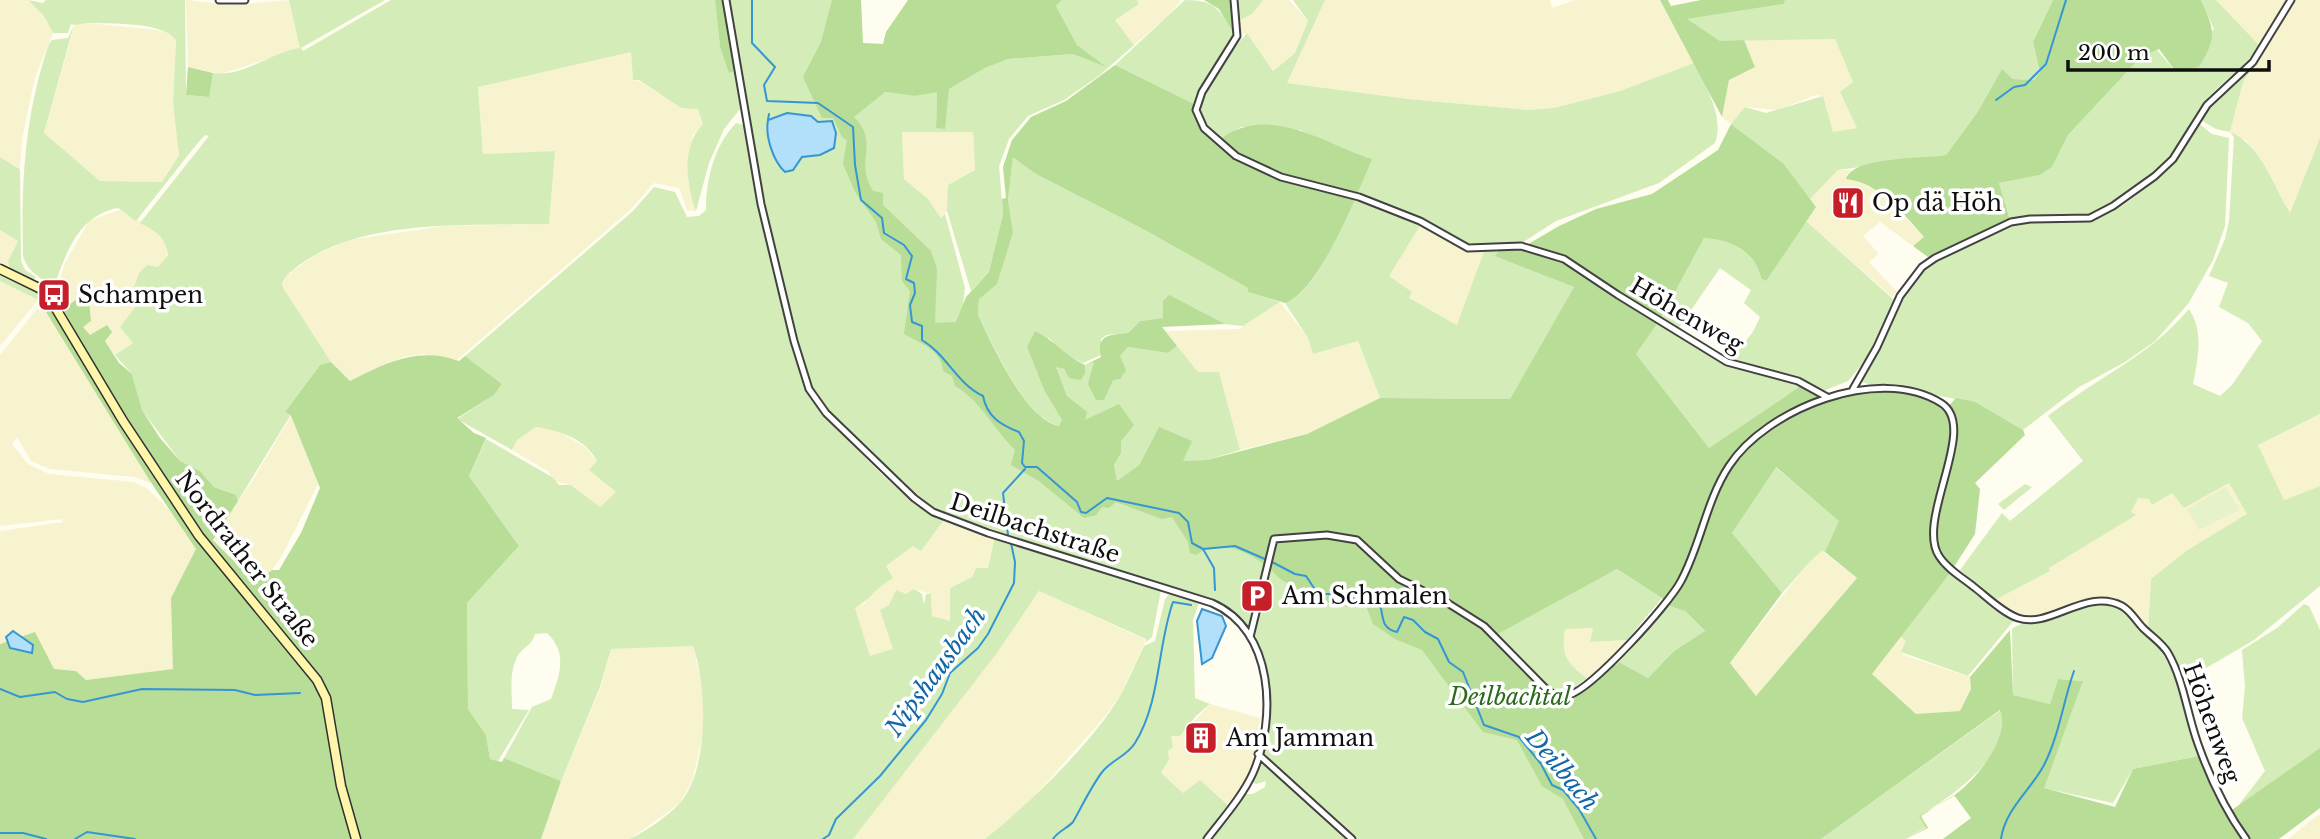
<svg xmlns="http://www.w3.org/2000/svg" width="2320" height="839" font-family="'Libre Baskerville',serif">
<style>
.farmland{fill:#f7f3cf}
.green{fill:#d3ecb8;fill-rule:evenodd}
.forest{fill:#b7dd96;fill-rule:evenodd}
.pitch{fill:#e5f2ca}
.water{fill:#b2dff9;stroke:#3696d4;stroke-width:2}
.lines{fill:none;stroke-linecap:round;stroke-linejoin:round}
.stream{stroke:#3696d4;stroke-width:2}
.minor-casing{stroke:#424242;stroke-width:9}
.secondary-casing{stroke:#313131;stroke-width:11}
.minor{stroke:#fff;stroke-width:5}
.secondary{stroke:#fff5ab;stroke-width:8}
.labels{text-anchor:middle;stroke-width:7;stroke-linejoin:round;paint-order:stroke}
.poi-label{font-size:23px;fill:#0f0f0f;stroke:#fff;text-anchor:start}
.street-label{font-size:23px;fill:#0f0f0f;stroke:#fff}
.park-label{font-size:23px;font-style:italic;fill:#2c6a1b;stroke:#fff}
.water-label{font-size:24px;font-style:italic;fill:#1167a7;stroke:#fff}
</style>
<rect width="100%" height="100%" fill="#fffcf0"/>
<path class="farmland" d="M0,0H28L44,16L53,33L35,77L22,139L20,168L0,157Z
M186,0L229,5L289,0L301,48L221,74L188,67Z
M1137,0H1181L1169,15L1134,45L1115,20L1139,4Z
M1263,0H1289L1308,21L1295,53L1273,71L1247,33L1238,34V21L1252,14Z
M1325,0H1550L1552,8L1575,0H1660L1694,63L1620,91L1554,108L1528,110L1408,99L1287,83Z
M2216,0H2286L2260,46Z
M2294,0H2320V138L2290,214L2257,154L2247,141L2230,132L2243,82L2265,51Z
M87,23L158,30L172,34L176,40L173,103L179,154L162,182L100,181L44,134L75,24Z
M1835,39L1853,82L1840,92L1858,128L1833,132L1823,96L1816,95L1778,110L1745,107L1731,124L1722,117L1729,80L1755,67L1744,40Z
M631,52L633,80L639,81L681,108H698L703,124L693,135L689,151L688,181L696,211L687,210L679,188L654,183L631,209L457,360L423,354L403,357L350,381L331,362L282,286L285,277L315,255L349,240L444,226L549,224L555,151L483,154L478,87Z
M902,131L973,132L975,170L948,185V210L941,218L927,198L904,179Z
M1838,170H1851L1846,176L1883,194L1924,237L1913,246L1880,222L1863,236L1879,254L1869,262L1897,292L1892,297L1806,221L1816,207L1810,199Z
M119,210L155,229L165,242L167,255L164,264L158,267L147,265L139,273L130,298L136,306L120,327L133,343L115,355L105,341L107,326L90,335L83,327L88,311L87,303L73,301L63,309L55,295L65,263L89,221Z
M1421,224L1462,248L1485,249L1458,325L1408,298L1412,292L1388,276Z
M0,230L18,240L8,261L10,268L0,264Z
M0,281L38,300L0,346Z
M1280,302L1308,338L1313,354L1358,341L1380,398L1307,434L1240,450L1219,372H1198L1165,331L1239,329Z
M37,309L46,312L151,483L134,477L50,469L31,461L17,437L12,444L28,464L49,474L134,482L148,489L171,512L197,549L171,598L174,669L86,680L76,671L54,670L35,633L0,644V531L63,522L61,519L0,526V355Z
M2320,414V486L2284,500L2258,445Z
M291,416L318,484L283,554L272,570L255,583L213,537L251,483Z
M536,427L558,431L585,447L597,461L589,470L616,492L600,507L571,485L553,481L549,472L512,450L517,440Z
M2229,483L2248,514L2186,551L2151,579L2148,630L2107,599L2084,601L2036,615L2017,614L1995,600L2050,571L2049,568L2135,515L2131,512L2138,498L2172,493L2184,508Z
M944,520L995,537L988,568H976L972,577L950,588V621L932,616L931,594L914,589L906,594L896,591L889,605L880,610L893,649L870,657L855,608L865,603L874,588L892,578L886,566L913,546L921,551Z
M1822,551L1857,578L1756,696L1730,663L1799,575L1802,566Z
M1039,591L1146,640L1120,695L1106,715L1025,807L985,839H853L997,653Z
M1565,628H1593L1591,642L1627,640L1633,646L1616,665L1610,660L1587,678L1569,665L1562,655Z
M1900,636L1906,641L1903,655L1970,677L1971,689L1960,711L1916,714L1872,674Z
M693,646L703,691V735L692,781L680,803L630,839H541L561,781L601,687L611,649Z
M1210,704L1260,718L1252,765L1247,779L1229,805L1200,780L1183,793L1161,773L1169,761L1168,751L1173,747L1171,736H1180Z
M2320,814V839H2288L2305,825Z"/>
<path class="green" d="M28,0L43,3L46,0H185L186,95L208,97L213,73C245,77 271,52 300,48L289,0H385L301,48L303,51L391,0H715L720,47L730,73L735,71L740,109L724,129L709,163L696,211C686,184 681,146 703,124L698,109L681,108L639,80H633L631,52L478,87L483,154L555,151L549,224C472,226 362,217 298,266C291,272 283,276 282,286L331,362L320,365L285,412L290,416L238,501L236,495L214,487L200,471L180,461L142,410L132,374L115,355L133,343L120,327L136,306L130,298L139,273L147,265L158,267L168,255C165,236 156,231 140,223L209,136L205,135L196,145L136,221L118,208C79,215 66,252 54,287C41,278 26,271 23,255C21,182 25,113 49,44L52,40L68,38L74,25L71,24L68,33H53L44,16ZM87,23C108,24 163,21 176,40L173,103L179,155L162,182L100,181L44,133L74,25Z
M728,0H832L829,19L863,107L885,92L915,96L937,91L936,127L944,129L949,89L985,68L1008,59L1073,54L1103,66L1077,45L1056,6L1062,0H1137L1139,4L1115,20L1134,45L1100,75L1064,100L1028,116L1009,139L999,166L1003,214L989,272L971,291L947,211L948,185L975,170L973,132H902L904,179L927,198L941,218L945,214L965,288L962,313L981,356L1076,464L1497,633L1617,569L1662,598L1627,640L1590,642L1593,628L1565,629C1561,655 1566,663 1587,678L1569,691L1559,693L1612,839H1211L1244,794H1253L1265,787L1266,781L1256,784L1252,782L1258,762L1262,760L1281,776L1284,773L1263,752C1269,698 1276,629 1216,604L934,510L911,493L829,411L813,389L801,359L762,198ZM915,236C935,253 938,270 935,295Z
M1185,0C1217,0 1220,11 1235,36L1194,104L1115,65Z
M1236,0H1263L1252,14L1238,21Z
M1293,0H1325L1287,83L1408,99L1528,110L1554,108L1620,91L1694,63C1705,85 1725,117 1715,143L1659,183L1556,221L1520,244L1463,243L1415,216L1357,194L1371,159L1299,130L1241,127L1222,138C1213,132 1202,125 1200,114C1195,94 1234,48 1247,33L1273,71L1295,53L1308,21Z
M1785,0H2053L2033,42L2040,74L2034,80L2013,79L2002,69L1977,113L1946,155L1838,170L1810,199L1784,164L1731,124L1745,107L1766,113L1823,96L1833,132L1857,128L1840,92L1853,82L1835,39L1720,41L1686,19L1784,4Z
M2201,0H2216L2260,46C2244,68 2221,82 2203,103C2190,120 2183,142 2169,158C2153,177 2113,207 2090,215C2069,222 2036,214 2010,220L1999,183L2040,175L2052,167L2068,135L2140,58L2157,50L2176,72L2214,29Z
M2256,62L2243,82L2230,132C2261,144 2273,186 2290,213L2320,138V414L2258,445L2284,500L2320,486V586L2254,640L2182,682L2167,648L2148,630L2151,579L2186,551L2247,514L2229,483L2184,508L2172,493L2152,505L2149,499L2138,498L2131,512L2136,515L2049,568L2050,571L1995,600L1960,570L2002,513L2010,521L2083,461L2048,416C2095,379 2150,356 2189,309C2204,332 2198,358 2193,384L2220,396L2232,385L2262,341L2248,323L2219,307L2228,283L2209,276L2225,239L2229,221L2234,137L2230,132L2216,129L2201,120L2221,93Z
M736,123L744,125L758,205L807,391C837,430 900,501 944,520L921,551L913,546L886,566L893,578C875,588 870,600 855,608L870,656L893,649L880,610L889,605L896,590L906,594L914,589L922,594L924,605L926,594H931L932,616L950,621V588L972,577L976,568H988L995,537L1161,590L1152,637L1146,642V639L1039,591L997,653L853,839H630C647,830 666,818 679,804C710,770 707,686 693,646L611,649L600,687L561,781L504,758L532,707L551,699C560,674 568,653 547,633L535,634C533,645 522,647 517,657C509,673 512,692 512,709L529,710L498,761L490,759L486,735L468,709L467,603L519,546L469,476L486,439L552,477L559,485H571L600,507L616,492L589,470L597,461C585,438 560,431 536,427L517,440L512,450L457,419L494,395L502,384L465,356L633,211L654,187L675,192L687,217L699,216L706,210C706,179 714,146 736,123Z
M2198,123L2212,134L2229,138L2225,226L2213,260L2188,304L2155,341L2125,362L2079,387L2023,430L1974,402L1859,382C1868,367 1879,352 1886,336C1898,309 1907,285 1930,265C1944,252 2012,222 2031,220C2051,219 2070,225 2090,220C2136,208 2174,162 2198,123Z
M1013,156L1036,174L1143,229L1248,288V292L1280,302L1243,326L1163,318L1140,321L1128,333L1106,335L1101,339V355L1083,363L1064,354L1049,338L1027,347L1044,390L1062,420L1060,426C1025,419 994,346 978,315L979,299L1013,232L1008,200Z
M0,157L20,169L21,261L25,270L36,277L34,280L10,268L8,261L18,241L0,230Z
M1355,198L1421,224L1389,276L1412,292L1409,298L1457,325L1485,249L1501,248L1496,256L1574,287L1510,399L1380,398L1358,341L1313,354L1308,338L1285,303C1316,292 1341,227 1355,198Z
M1806,221L1894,300L1867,358L1848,381L1823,391L1792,376L1730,360L1753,332L1760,317L1744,303L1751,290L1720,268L1678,329L1661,318L1704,238C1730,240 1755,251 1761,278Z
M0,273L39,292L42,298L38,300L0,281Z
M1659,321L1723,361L1802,385L1709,448L1636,354Z
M1177,346L1198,372H1219L1240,450L1207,460L1183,461L1159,427L1139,465L1117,481L1114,465L1121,453V441L1085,421L1080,410L1067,396L1056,367L1060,366L1066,372L1085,373V365L1094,362L1121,363L1120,356L1128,347L1168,353Z
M1775,467L1840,521L1825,552L1822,551C1805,564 1797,578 1782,593L1732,533Z
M2025,484L2032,487L2004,510L1998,504Z
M1950,573L2015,619L1968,676L1901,652L1906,641L1900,636Z
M1170,593L1199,603L1193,620L1195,698L1210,704L1196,716L1180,736H1171L1173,747L1168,751L1169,760L1161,773L1183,793L1200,780L1228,805L1203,839H985C1028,805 1094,742 1121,694C1129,679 1136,662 1144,646L1155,641L1165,599Z
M2304,604L2309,606L2320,630V748L2238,806L2265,771L2242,718L2245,687L2242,650L2277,628Z
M1666,605L1685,611L1705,631L1674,651L1648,678L1619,662L1631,649V642Z
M2107,605C2123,607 2130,617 2142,628C2181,668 2182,706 2199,756L2133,769L2113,803L2043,788L2083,681L2058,679L2050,704L2013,695L2012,629C2022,620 2090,605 2107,605Z
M2001,710C2016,753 1950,797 1920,816L1926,827L1906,839H1821Z"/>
<path class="forest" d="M715,0H723L735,71L729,73L720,47Z
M832,0H861L863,43L883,44L886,32L908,0H1062L1056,6L1077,45L1106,67L1073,54L1008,59L985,68L949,89L945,129L936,128L937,92L915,96L885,92L854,117C881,145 853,160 873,191L883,193V205L931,251L937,269L935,323L956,322L966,297L989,272L1003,214L1002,199L1006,198L1003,167L1012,140L1031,117L1066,101L1115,65L1194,104L1197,123L1217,142C1265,101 1323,143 1372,159C1357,194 1320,291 1285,303L1248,292V288L1143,229L1036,174L1013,157L1008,200L1013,232L997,284L979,299L978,315C993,346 1025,419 1059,426L1062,420L1044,390L1027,347L1035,331C1054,340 1065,356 1085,365L1101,357C1096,334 1110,335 1128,333L1140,321L1163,318V301L1169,295L1225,324L1162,327L1177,346L1168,353L1128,347L1120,356L1126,370L1120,379L1113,380L1104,400H1096L1088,384L1094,362L1085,365V373L1081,380L1069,378L1064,369L1056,367L1067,396L1087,412L1085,420L1119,404L1134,425L1121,441V453L1114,465L1117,481L1139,465L1159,427L1192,441L1183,461L1207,460L1307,434L1380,398L1510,399L1574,287L1495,256L1501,248C1554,248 1570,269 1611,294C1627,304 1643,312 1659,321L1636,354L1709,448L1802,385L1830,401C1865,388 1914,384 1944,411L1956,398L1975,402L2023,430L2025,435L1975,483L1980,489L1975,534L1950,573L1872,674L1916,714L1960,711L1971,689L1970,677L2010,630L2013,695L2050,704L2058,679L2083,681L2044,788L2115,807L2133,769L2199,756L2225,813L2243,839H1943L1971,818L1954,795L1921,816L1928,828L1906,839L1926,828L1919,816C1933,808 1949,800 1961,790C1980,774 2011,735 2000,710L1821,839H1584L1563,799L1542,786L1517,740L1483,732L1422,650L1395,639L1373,624L1365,603L1348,607L1305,597C1296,585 1284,584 1275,574C1256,555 1222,535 1196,555L1190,553L1188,542L1172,517L1162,519L1116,502L1109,508L1102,507L1096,515L1084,518L1039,481L1011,465L1015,450C994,429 979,399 955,386L952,376L943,371C942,350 920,343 904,334L910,291L902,281L901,255L881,239L876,222L855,192L843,164L847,140L842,137L833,118H822L803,77L821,42ZM1776,467L1839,521L1825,552L1857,578L1756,696L1730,663L1782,593L1732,533ZM1617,569L1662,598L1666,605L1685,611L1705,631L1674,651L1648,678L1619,662L1616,665L1612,662L1570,693L1546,692L1492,637Z
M1204,0H1233L1235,36L1219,9Z
M1660,0H1668L1671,6L1701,0H1785L1784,4L1687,19L1720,41L1744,40L1755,67L1729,80L1722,117Z
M2053,0H2201C2215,31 2217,37 2199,67L2176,72L2159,49L2140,58L2068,135L2052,167L2040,175L1999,183L2010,220L1928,257L1913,246L1924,237C1904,214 1878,182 1846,179C1853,156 1924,159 1946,155L1977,113L2002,69L2013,79L2034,80L2040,73L2033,42Z
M188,67L213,73L209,97L186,95Z
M1731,124L1784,164L1816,207L1766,281L1761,278C1755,251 1731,240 1704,238L1661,318L1564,257L1525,246L1559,226L1596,209L1652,194L1718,150Z
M88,291L91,321L83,327L90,335L107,325L112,332L105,341L119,363L132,374L142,410L160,438L180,461L200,471L214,487L236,495L238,501L213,540L256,583L272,570H279L301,533L320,488L291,416L285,412L320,365L331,362L350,381C386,363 418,346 459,361L465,356L502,384L494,395L457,418L474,433L486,438L469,476L519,546L467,603L468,709L486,735L490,759L502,762L504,758L561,781L541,839H0V644L35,632L54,669L76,671L86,680L173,669L171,598L196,549L148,478L46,312L51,308C104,396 155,489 220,570L227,566C163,488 112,397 63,309Z
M2320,748V808L2279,839H2250L2229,812Z"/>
<path class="pitch" d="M2226,487L2239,510L2199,530L2187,509Z"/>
<path class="water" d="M787,113L811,116L818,122L832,121L836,133L834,148L820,155L802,157L793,170L785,172C773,161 765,136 768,120Z
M1202,609L1222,616L1226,626L1212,658L1202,664L1197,621Z
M13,631L33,645L32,653L10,648L6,637Z"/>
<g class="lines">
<path class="stream" d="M752,0V43L775,67L764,85L767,101L818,103L853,127L855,165L861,200L882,218L884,233L904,245L912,256L906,279L914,283L915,293L910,305L912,322L922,326V340C947,355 956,383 983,396C987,417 1001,425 1019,432L1024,441L1022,463L1025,467H1037L1077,502L1081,512L1086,513L1107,498L1179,513L1188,522L1192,543L1203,549L1235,546L1267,560
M1996,100L2014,87L2025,85L2046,64L2066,0
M768,120L769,114
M1008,535L1003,493L1025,469
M1203,549L1214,568L1215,590
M1272,562L1295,574L1306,576L1318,594H1332L1346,601L1362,596L1381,608C1383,620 1383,629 1397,632L1404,617L1413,620L1425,632L1438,639L1449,662L1463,672L1484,725L1519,737L1541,764L1552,785L1563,790L1579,809L1596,839
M0,689L20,697L55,692L67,699L83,702L142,689L235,690L255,695L300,693
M0,833H23L46,839
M75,839L87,832L135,839
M823,839L829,835L836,819L880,776L926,720L942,694L950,673L978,648L988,634L1014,583L1015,562L1011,543
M1053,839C1058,831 1068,828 1073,822C1081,808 1093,783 1103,771C1112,760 1127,756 1135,743C1161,701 1157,647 1173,602L1191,605
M2001,839C2005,809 2031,790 2044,765C2059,736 2063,702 2074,671"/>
<defs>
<path id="minor" d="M219,0H245
M726,0L761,204L794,341L809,389L826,413L914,498L933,512L988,533L1212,603C1274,630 1277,718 1253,773C1242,797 1223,818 1207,839
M1234,0L1237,36L1202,92L1196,110L1204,128L1236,156L1281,177L1359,197L1420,221L1468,248L1521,246L1564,259L1618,295L1727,362L1798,381L1827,397
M1853,389L1877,347L1900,296L1922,267L1935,258L2011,222L2030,219L2090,218L2113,206L2155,176L2173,159L2207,105L2253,62L2291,0
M1250,637L1274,539L1327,535L1357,540L1399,579L1446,602L1484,626L1547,690C1554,695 1560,698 1569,695C1593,688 1669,604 1681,581C1701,544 1706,501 1729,466C1766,409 1879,364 1941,403C1980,427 1915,519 1939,556C1947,569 1963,578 1974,587C1987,597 2003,613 2018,618C2050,629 2086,587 2122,606C2131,611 2136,621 2143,628C2151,636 2162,643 2168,653C2184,681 2187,714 2198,744C2210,778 2225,810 2246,839
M1258,754L1352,839"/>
<path id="secondary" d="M0,269L41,289L49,297L123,421L199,536L317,680L326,698L341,786L356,839"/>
</defs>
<use href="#minor" class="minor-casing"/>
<use href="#secondary" class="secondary-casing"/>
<use href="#minor" class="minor"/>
<use href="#secondary" class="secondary"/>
</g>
<defs>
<symbol id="restaurant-square" viewBox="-11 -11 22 22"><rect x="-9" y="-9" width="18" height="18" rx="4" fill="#c61f29" stroke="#fff"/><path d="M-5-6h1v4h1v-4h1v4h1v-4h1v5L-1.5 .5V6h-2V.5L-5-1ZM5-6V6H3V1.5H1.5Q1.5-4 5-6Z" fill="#fff"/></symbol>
<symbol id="bus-square" viewBox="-11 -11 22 22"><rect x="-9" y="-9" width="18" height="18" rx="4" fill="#c61f29" stroke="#fff"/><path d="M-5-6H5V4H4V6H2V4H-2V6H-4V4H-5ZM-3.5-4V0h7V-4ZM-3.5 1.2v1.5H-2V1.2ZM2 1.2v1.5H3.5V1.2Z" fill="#fff"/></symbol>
<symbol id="parking-square" viewBox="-11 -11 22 22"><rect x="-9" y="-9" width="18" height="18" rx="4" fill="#c61f29" stroke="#fff"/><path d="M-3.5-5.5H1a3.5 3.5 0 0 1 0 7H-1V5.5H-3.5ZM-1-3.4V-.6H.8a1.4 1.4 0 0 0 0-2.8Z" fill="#fff"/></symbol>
<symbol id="building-square" viewBox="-11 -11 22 22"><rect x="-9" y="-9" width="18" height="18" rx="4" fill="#c61f29" stroke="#fff"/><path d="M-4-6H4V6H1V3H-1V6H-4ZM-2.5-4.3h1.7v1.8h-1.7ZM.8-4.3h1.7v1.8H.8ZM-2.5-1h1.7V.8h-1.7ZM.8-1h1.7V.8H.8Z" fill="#fff"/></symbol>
</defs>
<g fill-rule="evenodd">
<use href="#restaurant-square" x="1829" y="184" width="38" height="38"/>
<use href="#bus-square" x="35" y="276" width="38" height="38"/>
<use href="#parking-square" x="1238" y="577" width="38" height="38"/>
<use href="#building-square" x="1182" y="719" width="38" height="38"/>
</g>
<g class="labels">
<g class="poi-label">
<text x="1872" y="211">Op dä Höh</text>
<text x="78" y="303">Schampen</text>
<text x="1282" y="604">Am Schmalen</text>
<text x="1226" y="746">Am Jamman</text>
</g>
<g class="street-label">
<text transform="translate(1687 315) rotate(30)" y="8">Höhenweg</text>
<text transform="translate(1035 528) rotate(18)" y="8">Deilbachstraße</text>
<text transform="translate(247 559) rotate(52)" y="8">Nordrather Straße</text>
<text transform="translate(2212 723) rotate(70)" y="8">Höhenweg</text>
</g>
<g class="park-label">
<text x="1510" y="705">Deilbachtal</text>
</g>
<g class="water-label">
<text transform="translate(936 672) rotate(-54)" y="8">Nipshausbach</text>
<text transform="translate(1562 770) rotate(50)" y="8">Deilbach</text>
</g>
</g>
<path d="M2068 60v10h201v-10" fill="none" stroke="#0f0f0f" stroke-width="3.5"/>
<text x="2078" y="60" font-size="21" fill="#0f0f0f" stroke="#ffffff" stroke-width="5" paint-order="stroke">200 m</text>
</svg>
